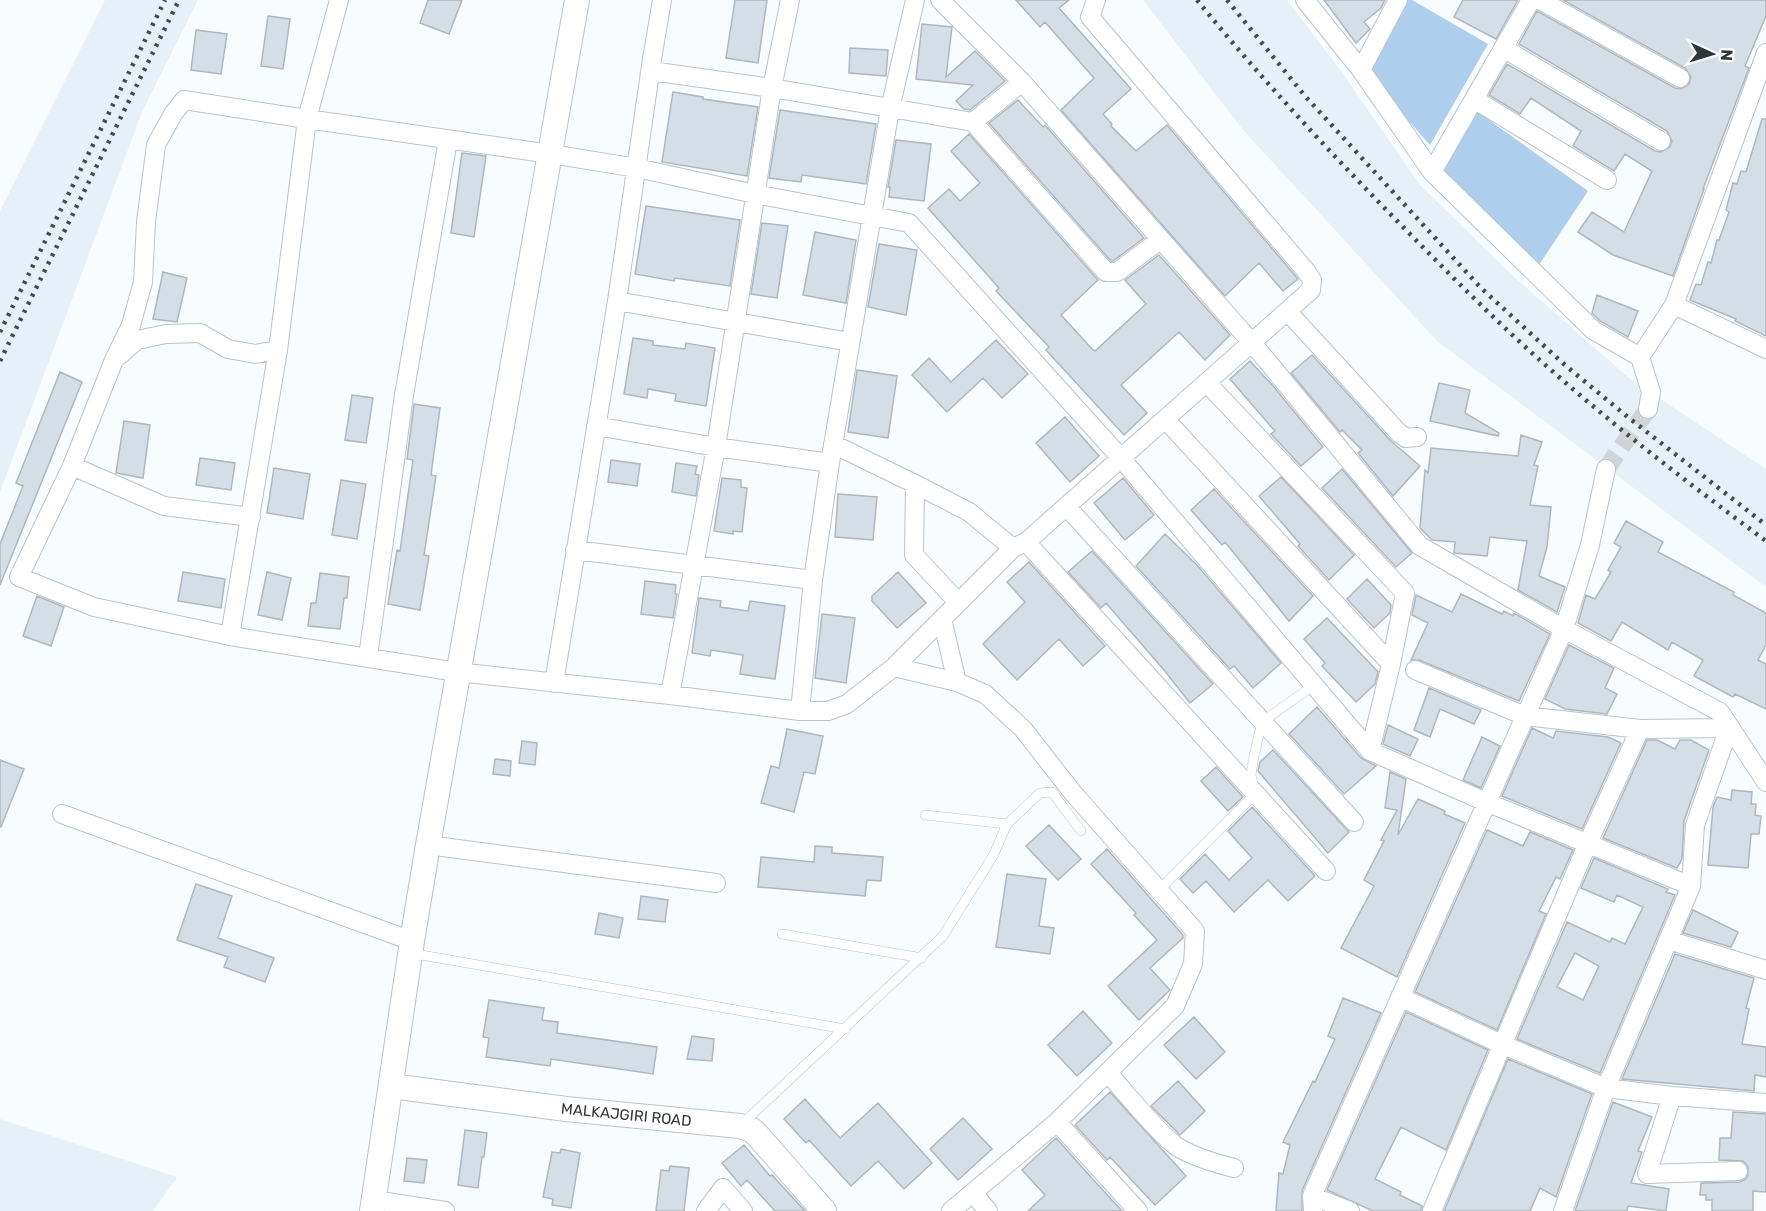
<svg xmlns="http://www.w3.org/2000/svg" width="1766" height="1211" font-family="Rubik,sans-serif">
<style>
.built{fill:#e7f0f8}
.green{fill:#adceec}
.building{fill:#d5dee6;stroke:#aeb6be;stroke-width:1.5;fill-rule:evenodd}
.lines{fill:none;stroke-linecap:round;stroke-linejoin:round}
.street-tunnel{stroke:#d0d4d7;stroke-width:18;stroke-dasharray:18 9;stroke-linecap:butt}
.lane-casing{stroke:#bac3ca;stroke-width:10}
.street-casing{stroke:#bac3ca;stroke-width:20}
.secondary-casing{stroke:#bac3ca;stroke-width:26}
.lane{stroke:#fff;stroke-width:9}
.street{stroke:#fff;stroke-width:18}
.secondary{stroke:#fff;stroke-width:24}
.rail{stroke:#46494c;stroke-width:4.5;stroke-dasharray:3 6;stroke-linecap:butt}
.labels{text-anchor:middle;stroke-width:4.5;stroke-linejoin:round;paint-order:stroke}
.street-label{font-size:15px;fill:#323538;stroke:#f8fcff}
</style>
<rect width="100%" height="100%" fill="#f8fcff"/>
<path class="built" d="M105,0H198L142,112L0,492V211Z
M1143,0H1287L1341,71L1420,185L1514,277L1629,378L1766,469V587L1437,341L1243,130Z
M0,1119L177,1177L153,1211H0Z"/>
<path class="green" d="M1403,0H1412L1488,44L1430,145L1363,70Z
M1475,110L1588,191L1539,265L1439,170Z"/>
<path class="building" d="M428,0H462L449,34L420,23Z
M735,0H767L758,63L726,58Z
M1016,0H1069L1059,8L1131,89L1103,114L1112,124L1111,126L1136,151L1167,125L1298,279L1283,291L1259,263L1225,296L1061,110L1094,78L1045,22L1040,27Z
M1324,0H1385L1381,8L1364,22L1370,29L1356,43Z
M1463,0H1518L1496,39L1454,17Z
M1563,0H1766V16L1745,66L1749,68L1703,189H1704L1673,276L1613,255L1578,232L1592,212L1624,232L1652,171L1625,154L1614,171L1573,146L1581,131L1531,98L1520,114L1489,95L1507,64L1655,151L1661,152L1670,147L1672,141L1667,131L1519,44L1537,11L1675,88L1681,89L1689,84L1691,77L1685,68Z
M268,16L290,19L283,69L261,66Z
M922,24L952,27L946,77L975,51L1005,81L970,110L964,109L956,101L973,85L916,79Z
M196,30L227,34L221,74L191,70Z
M850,48L888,50L886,76L849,73Z
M673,92L703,97V99L758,107L747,176L662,162Z
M1018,100L1043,127L1045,125L1144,238L1113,261H1111L989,123Z
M780,110L876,124L866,184L802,175L801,182L769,178Z
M1762,119H1766V336L1735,321L1736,319L1690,300L1696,284L1701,285L1708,262L1711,263L1717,240H1719L1729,212L1726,210L1733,183L1737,184L1741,171L1746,172Z
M969,134L1098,280L1061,315L1093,350L1095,351L1146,304L1125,280L1159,255L1230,335L1205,360L1179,332L1121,385L1147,413L1124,435L1046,350L1049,347L996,291L999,288L928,208L949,189L960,201L980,183L951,151Z
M896,140L931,144L924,201L889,197L890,187H888Z
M462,153L486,156L474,237L451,233Z
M646,206L740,220L730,286L675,278L674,281L635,274Z
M762,223L788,226L777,298L751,294Z
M815,232L856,240L846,303L803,295Z
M879,244L917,250L906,315L868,307Z
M163,272L187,278L177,322L153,319Z
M1597,295L1638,311L1628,337L1600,321L1592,313Z
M633,338L653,341V345L685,349L686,343L715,348L706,406L675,401L676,394L648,389L647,398L624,394Z
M996,340L1028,374L1002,398L983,378L947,412L912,375L929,358L951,382Z
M1312,355L1391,441L1420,466L1393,496L1358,453L1362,450L1342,430L1340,432L1291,373Z
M1250,361L1274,387L1323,447L1301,466L1271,434L1275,431L1230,379Z
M857,370L897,376L888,438L848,432Z
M60,372L82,382L0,585V544L23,486L16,483Z
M1439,383L1470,390L1465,413L1499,433L1498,436L1430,421Z
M352,395L373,398L366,443L345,440Z
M414,404L440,408L431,475L436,476L424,555L429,556L420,610L388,604L397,550L400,551L413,460L407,459Z
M1065,417L1099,456L1070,482L1036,443Z
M124,421L150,425L143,478L116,473Z
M1521,435L1542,442L1534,465L1538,466L1530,505L1551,507L1547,547L1539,576L1565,587L1557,612L1518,590L1527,541L1490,537L1487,556L1454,553L1455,542L1432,540L1420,528L1425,470L1428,473L1431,448L1518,456Z
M200,458L235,463L231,490L196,485Z
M611,460L640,464L637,486L608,482Z
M676,463L697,466L695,474L699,475L696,496L672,492Z
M274,468L310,474L303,519L267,513Z
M1342,469L1412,553L1396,567L1322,488Z
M1281,477L1354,555L1329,580L1298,546L1300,544L1259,496Z
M722,478L741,480V487L747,488L742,532L733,531V534L714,531Z
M1123,478L1154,515L1125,540L1094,503Z
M341,480L366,484L357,539L332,535Z
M1214,489L1313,596L1289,621L1225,542L1222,545L1191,510Z
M838,494L877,497L873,540L835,537Z
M1626,521L1663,542L1658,552L1734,592L1733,595L1766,613V645L1758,660L1766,664V709L1735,694L1733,697L1694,676L1703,660L1672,642L1668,650L1622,622L1611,641L1578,623L1586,595L1595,599L1611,572L1608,570L1621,547L1614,543Z
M1165,534L1196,564L1281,663L1253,688L1234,666L1230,669L1136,566Z
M1092,551L1213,684L1190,703L1164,670L1106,603L1101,608L1068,572Z
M1029,562L1105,646L1083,666L1059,639L1017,680L983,644L1025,602L1007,582Z
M183,572L225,579L221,608L178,601Z
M267,572L291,578L282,620L258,615Z
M898,572L926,603L897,628L872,601V596Z
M320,573L349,577L347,598H344L340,629L308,626L311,603H316Z
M1367,579L1391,605L1390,613L1374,628L1347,599Z
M645,581L676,585L675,594H677L673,618L641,614Z
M1461,594L1502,614L1504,611L1513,616L1514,613L1550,634L1519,701L1419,660H1411L1428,623L1412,615L1416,595L1452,612Z
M37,596L64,607L51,646L23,636Z
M699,598L721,601L720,607L748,611L750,601L785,606L775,679L740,674L743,655L711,650L710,656L692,653Z
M822,614L855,618L846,683L815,678Z
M1327,618L1378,672L1375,684L1356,702L1322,666L1325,663L1304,639Z
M1569,645L1614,668L1605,688L1617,694L1607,714L1565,709L1545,699Z
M1429,688L1481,710L1474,724L1440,709L1430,737L1414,730Z
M1317,707L1361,758L1376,766L1344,794L1289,734Z
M1388,725L1418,739L1410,756L1383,744Z
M1532,728L1553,738L1556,731L1608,737L1621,743L1582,829L1502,796Z
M787,729L823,736L815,774L804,772L794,812L761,803L771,766L779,768Z
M1482,737L1500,746L1481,788L1463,780Z
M1647,740H1657L1675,749L1680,740H1691L1709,750L1684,821L1682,859L1677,868L1603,838Z
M522,741L537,743L535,765L519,763Z
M1273,750L1349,832L1328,853L1258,771L1260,762Z
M495,759L511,761L510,776L493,774Z
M0,760L24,769L1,827H0Z
M1216,767L1243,797L1228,811L1201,781Z
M1390,772L1406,779L1398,835L1418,799L1445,811L1444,814L1465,823L1397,977L1341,948L1374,886L1364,880L1384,841L1381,840L1397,810L1385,808Z
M1732,790L1752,792L1751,804H1756L1755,815L1761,816L1759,834H1751L1748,868L1708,865L1713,807L1717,797L1731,800Z
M1252,807L1315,876L1288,901L1268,880L1234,912L1206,881L1193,893L1180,879L1205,854L1229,880L1252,858L1228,831Z
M1049,825L1081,859L1058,880L1026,846Z
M1487,830L1523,846L1530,832L1573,850L1560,879L1556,877L1539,911L1546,914L1497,1030L1415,992Z
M815,846L832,847V853L883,857L881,881L867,880L865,896L758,887L761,857L814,862Z
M1107,849L1183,935V938L1150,968L1170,990L1139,1020L1108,986L1157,940L1134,915L1136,913L1091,864Z
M1594,858L1668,889L1666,892L1675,895L1600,1073L1517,1039L1567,922L1610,942L1612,938L1625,944L1643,907L1617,895L1614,902L1581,888ZM1575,953L1599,966L1583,1000L1557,987Z
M1007,874L1046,879L1039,926L1054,928L1050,954L996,947Z
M196,884L232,896L218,938L274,958L265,982L224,967L228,957L177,940Z
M641,896L668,900L665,922L638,919Z
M1693,910L1738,932L1731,947L1683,933Z
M599,913L623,918L619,938L595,934Z
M1675,954L1754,978L1746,1008L1749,1009L1742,1044L1766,1047V1077L1755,1075L1754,1091L1622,1079Z
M1343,998L1381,1013L1302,1191V1211H1276L1279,1173L1283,1174L1290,1145L1283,1142L1313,1081L1315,1082L1335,1039L1328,1036Z
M489,1000L544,1008L542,1020L558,1022L557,1033L657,1047L653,1074L551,1059L550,1066L486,1057L489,1038L483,1037Z
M1083,1011L1112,1043L1077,1076L1048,1045Z
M1406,1012L1488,1050L1446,1150L1401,1127L1375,1179L1401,1192L1400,1195L1422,1206L1421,1211H1373L1327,1190Z
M1194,1017L1225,1052L1196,1079L1164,1045Z
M692,1036L714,1039L712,1061L687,1059Z
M1508,1059L1592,1094L1556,1197L1540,1188L1530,1211H1444Z
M1178,1081L1205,1111L1180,1135L1151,1106Z
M1110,1092L1186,1176L1155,1205L1110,1157L1107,1160L1075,1125Z
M805,1099L840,1138L878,1103L932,1163L904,1189L878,1161L851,1186L809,1140L806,1143L784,1119Z
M1613,1102L1652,1117L1638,1151L1642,1152L1631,1183L1669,1189L1666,1211L1628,1206L1627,1211H1575Z
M1733,1112L1766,1114V1192L1753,1191V1211H1712V1200H1706V1195H1700L1701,1183L1739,1182L1744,1180L1748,1176V1166L1743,1161L1719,1160L1720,1138H1731Z
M963,1118L992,1149L958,1180L930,1149Z
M465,1130L487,1133L484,1157H482L478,1188L458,1185Z
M1056,1138L1090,1176L1122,1211H1028L1045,1195L1022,1170Z
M744,1145L770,1176L772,1175L805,1211H775L747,1180L741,1186L722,1163Z
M561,1149L580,1153L571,1208L552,1205L553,1199L543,1197L552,1152L560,1153Z
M407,1158L427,1160L424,1183L404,1181Z
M670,1166L689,1168L684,1211H656L661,1170L669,1171Z"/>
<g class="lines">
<path class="street-tunnel" d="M1606,469L1648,409"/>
<defs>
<path id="lane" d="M1007,824L1040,793L1052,792L1081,831
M1159,890L1255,794L1251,775L1254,756L1262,722L1314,685
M782,934L922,958
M410,953L845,1029
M742,1124L943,936L993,856L1007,824L925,815"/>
<path id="street" d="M940,0L1022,82L1253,344L1420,546L1564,629L1720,712L1766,782
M1305,0L1361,70L1432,172L1593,330L1640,357L1651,392L1648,409
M1540,0L1680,78
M1503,48L1661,141
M1361,70L1398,0
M651,71L772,88L973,122L1022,82
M1474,99L1607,180
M973,122L1106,272H1117L1160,240
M1432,172L1531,0
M617,301L850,342
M1674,305L1766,349
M1288,312L1399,433L1406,438L1417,437
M120,355L137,340L166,334L200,333L228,349L255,354L278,350
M1640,357L1674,305L1766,53
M1207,383L1405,593L1391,664L1370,751
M1165,419L1391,664
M596,426L716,447L830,463
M833,444L915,484L969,512L1013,548
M72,466L164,506L251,517
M915,484L914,555L958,602
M1066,506L1354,822
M1026,542L1326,871
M575,550L813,580
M942,619L957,682
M230,636L94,607L19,577L72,466L114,360L131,325L143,282L146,222L156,145L173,114L184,100L307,119L339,0
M368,657L404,395L448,140
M894,667L1013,548L1026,542L1311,290L1312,280L1306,271L1090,17L1096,0
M1415,670L1525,716L1640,729L1729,728L1695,825L1691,886L1606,1088L1563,1211
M554,683L617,301L652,59L662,0
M670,695L716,447L772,88L790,0
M800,711L813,580L830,463L890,109L915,0
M62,814L412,941
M428,845L716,883
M1668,940L1766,970
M1400,997L1501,1044L1606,1088L1672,1096L1766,1103
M1108,1073C1127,1094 1154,1129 1176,1146C1193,1157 1214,1163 1234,1168
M1672,1096L1647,1174L1738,1171
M1057,1122L1138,1211
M973,1193L988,1211
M1312,1196L1350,1211
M374,1200L445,1211
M706,1211L723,1188L743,1211
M951,1211L1057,1122L1175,1006L1193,964L1195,931L1073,793L1023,729L985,694L957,682L894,667L847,704L828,711H800L670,695L457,672L230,636L278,350L307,119L551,154L637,168L755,194L909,223L1120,457L1370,751L1486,802L1691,886
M1313,1211L1312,1196L1564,629L1590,545L1606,469
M1432,1211L1587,845L1640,729"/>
<g id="secondary">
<path id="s1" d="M391,1086L566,1109L740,1126L752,1130L759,1137L824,1211"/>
<path d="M372,1211L412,941L428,845L577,0"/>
</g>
</defs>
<use href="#lane" class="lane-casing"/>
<use href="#street" class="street-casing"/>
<use href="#secondary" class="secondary-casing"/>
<use href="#lane" class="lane"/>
<use href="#street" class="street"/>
<use href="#secondary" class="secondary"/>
<path class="rail" d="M1197,0C1263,81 1335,158 1408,232C1457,282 1506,331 1559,377C1625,435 1695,488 1766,541
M1227,0L1305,96L1481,288L1566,366L1629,418L1766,525
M0,332L165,0
M0,361L179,0"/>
</g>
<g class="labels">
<g class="street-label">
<text dy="5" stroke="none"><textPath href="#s1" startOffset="237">MALKAJGIRI ROAD</textPath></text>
</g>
</g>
<g transform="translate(1712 54) rotate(94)" stroke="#f8fcff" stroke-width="4.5" paint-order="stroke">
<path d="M0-4.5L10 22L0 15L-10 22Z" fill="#323538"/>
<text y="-9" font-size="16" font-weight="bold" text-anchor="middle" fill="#323538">N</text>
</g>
</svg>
